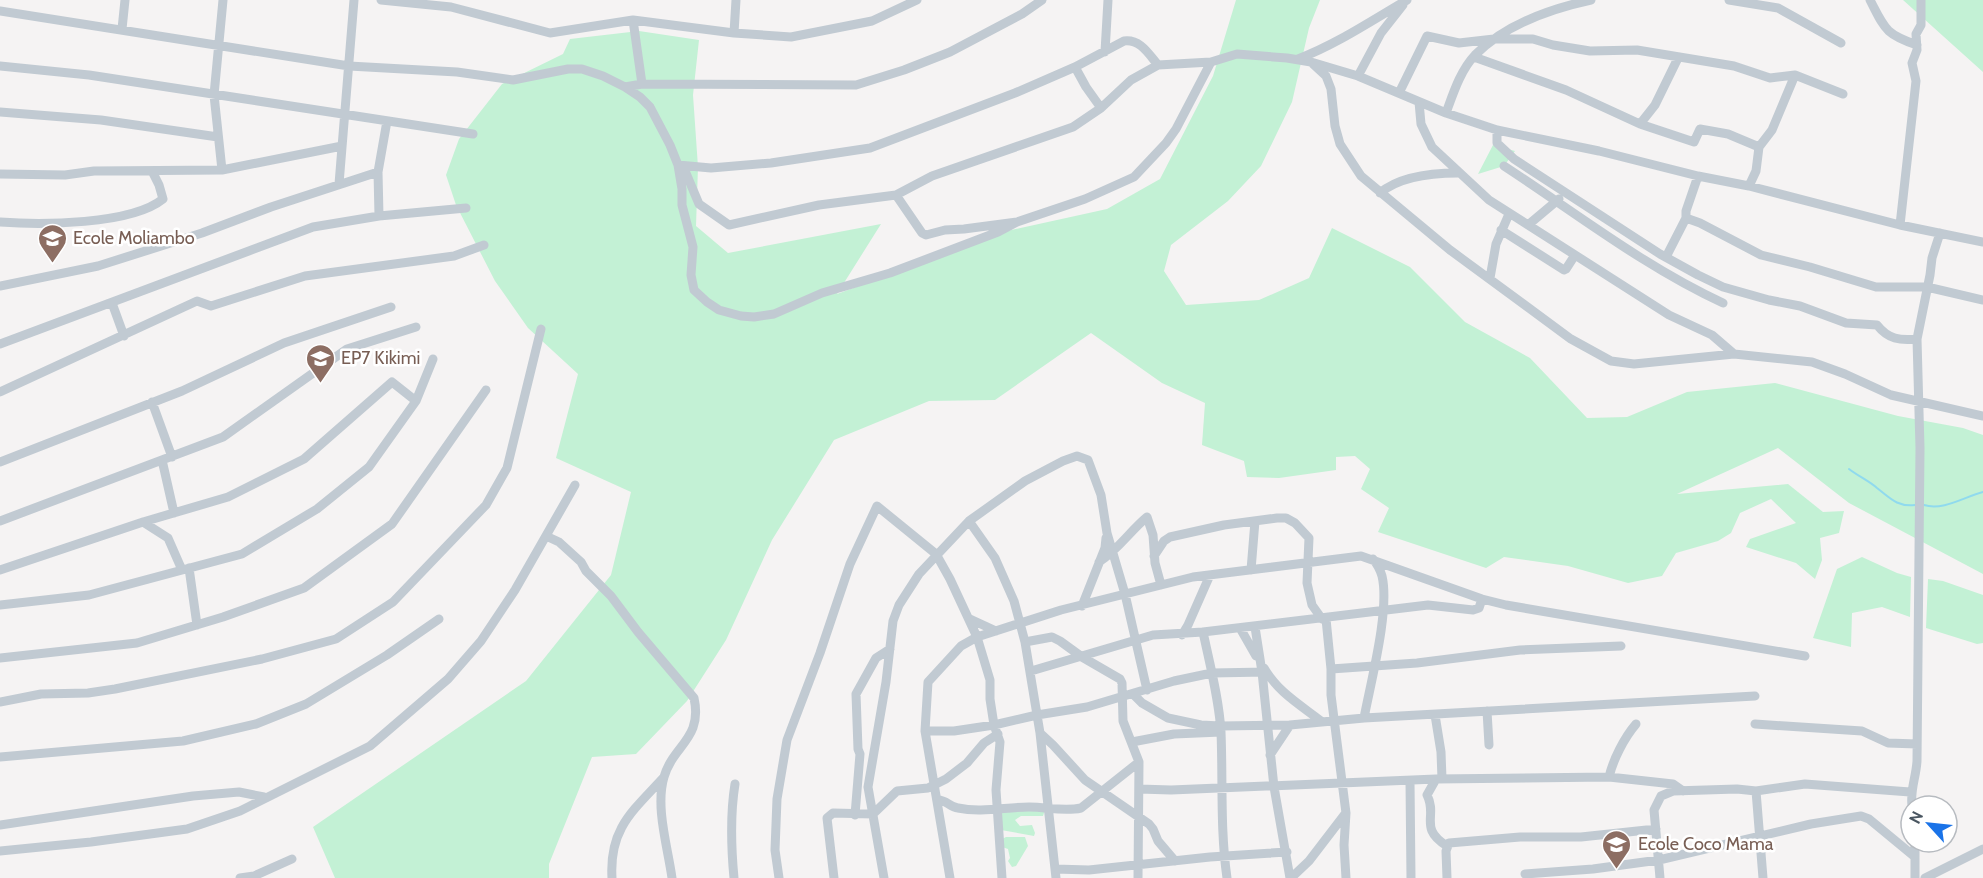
<svg xmlns="http://www.w3.org/2000/svg" width="1983" height="878" font-family="Cabin,sans-serif">
<style>
.green{fill:#c3f1d5}
.lines{fill:none;stroke-linecap:round;stroke-linejoin:round}
.stream{stroke:#90daee;stroke-width:2}
.street{stroke:#c1cad2;stroke-width:9}
.labels{text-anchor:middle;stroke-width:5;stroke-linejoin:round;paint-order:stroke}
.education-label{font-size:18px;fill:#785e54;stroke:#fff;text-anchor:start}
</style>
<rect width="100%" height="100%" fill="#f5f3f3"/>
<path class="green" d="M1236,0H1320L1309,28L1292,102L1261,166L1228,201L1171,245L1164,271L1186,305L1259,300L1309,278L1332,228L1410,267L1465,322L1530,358L1587,418L1627,417L1687,392L1775,383L1898,416L1963,428L1983,435V574L1849,503L1778,448L1677,494L1788,484L1823,512L1844,511L1839,533L1820,538L1822,560L1815,579L1796,563L1746,547L1750,539L1796,523L1771,499L1740,513L1731,533L1718,541L1676,553L1662,576L1628,583L1568,566L1504,557L1486,568L1378,532L1389,508L1361,489L1370,469L1355,456L1336,457V470L1279,478L1247,477L1244,461L1202,445L1205,403L1162,383L1091,333L995,400L929,401L834,440L772,540L726,640L687,701L636,754L592,757L549,864V878H335L313,827L526,681L611,575L631,492L556,458L578,374L528,328L495,281L456,205L446,175L459,139L502,84L563,54L570,39L639,31L699,40L693,95L698,167L696,226L728,253L881,224L837,294L1011,230L1107,209L1160,179L1213,76Z
M1903,0H1983V72Z
M1493,145L1515,151L1504,166L1478,174Z
M1862,557L1897,573L1911,577L1910,617L1882,607L1852,613L1851,647L1813,638L1837,569Z
M1928,579L1943,581L1983,595V643L1977,644L1926,628Z
M1045,810L1043,816H1021L1015,820L1020,826L1032,825L1035,833L1034,836L1001,830V811Z
M1006,837H1025L1028,846L1016,866L1012,867L1008,861L1010,858L1008,849L1002,847V839Z"/>
<g class="lines">
<path class="stream" d="M1849,469C1858,476 1869,481 1877,488C1890,498 1897,507 1915,505
M1924,505C1943,511 1964,497 1983,492"/>
<path class="street" d="M381,0L451,7L550,33L633,20L734,33L791,37L872,21L917,0
M1729,0L1778,8L1841,43
M1870,0C1885,29 1885,34 1917,45
M0,11L349,66L457,72L513,80L568,69H582L603,76L625,87L640,97L650,107L670,145L678,165L682,189V205L693,247L691,275L694,290L707,302L719,310L741,316L754,317L774,314L822,293L890,273L998,232L1017,222
M633,20L642,84
M122,29L125,0
M734,33L736,0
M1105,52L1108,0
M1474,57L1566,90L1640,124L1694,142L1700,129L1728,134L1759,147
M1298,59C1337,44 1371,21 1407,0
M1313,64L1326,76L1331,89L1335,126L1340,144L1361,176L1450,250L1571,339L1611,361L1634,364L1734,354L1812,362L1845,374L1891,395L1983,416
M0,66L89,75L473,134
M1075,67L1086,87L1101,108
M1358,76L1381,33L1403,5
M625,87L642,84L856,85L904,70L950,52L1022,14L1042,0
M1399,93L1427,36L1459,43L1494,39H1533L1553,45L1590,51L1637,50L1734,66L1770,78L1795,75L1843,94
M1419,102L1421,124L1432,147L1489,200L1669,315L1712,335L1734,354
M0,112L101,120L218,137
M1446,113C1453,94 1460,71 1475,55C1506,24 1549,9 1591,0
M1640,124L1655,105L1678,58
M1497,130V143L1514,159L1660,254L1698,275L1723,287L1769,300L1800,306L1846,323L1877,325C1888,339 1900,341 1917,339
M678,165L711,168L771,163L870,148L1015,93L1075,67L1124,41C1140,39 1148,53 1158,65
M683,166L699,204L729,225L819,205L896,195L932,176L1073,127L1101,108L1131,80L1158,65L1211,62L1237,54L1287,58L1311,62L1358,76L1446,113L1497,130L1599,151L1698,176L1749,186L1900,225L1983,242
M1504,166C1576,213 1645,267 1723,303
M222,170L214,95L223,0
M0,174L65,175L94,171L222,170L342,146
M339,184L354,0
M1749,186L1756,171L1759,147L1772,130L1795,75
M1380,193C1400,176 1433,173 1458,173
M896,195L922,233L926,235L945,230L964,229L1017,222L1085,199L1134,177L1166,143L1176,129L1211,62
M379,216L378,172L387,121
M1686,218L1700,223L1761,255L1810,267L1876,287H1927L1983,300
M0,222C40,225 131,225 163,199L159,185L152,171
M1528,225L1559,199
M1900,225L1916,81L1912,63L1917,50L1916,34L1921,25V0
M1501,230L1564,270L1566,269L1575,255
M1666,257L1686,218V211L1698,176
M1490,278L1496,244L1509,214
M0,286L98,266L202,233L271,207L378,172
M112,303L124,336
M0,344L313,227L379,216L466,208
M0,392L197,301L211,306L305,276L454,256L484,245
M152,402L172,457
M162,460L174,513
M0,462L182,391L284,343L391,307
M0,521L223,437L347,349L416,327
M969,521L995,558L1014,601L1025,642L1040,733L1056,878
M143,522L168,538L182,570
M546,536L559,542L581,562L586,571L611,596L638,632L694,698C703,739 673,745 664,777C655,807 668,848 672,878
M1154,556L1164,541L1170,537L1224,525L1277,518H1286L1295,523L1309,538L1307,583L1312,605L1322,619
M1099,562C1118,550 1130,531 1147,517L1153,535L1155,563L1161,585
M189,568L197,625
M0,570L143,522L228,497L304,459L392,382L416,401
M1251,570L1255,521
M0,605L89,595L242,554L317,509L369,467L416,401L433,359
M1082,606L1105,548L1106,538
M970,619L996,631
M1326,619L1331,669V695L1346,813L1344,845L1346,878
M1255,627L1262,672L1274,787L1290,878
M1240,628L1256,656
M1203,632C1210,665 1219,699 1221,732C1223,781 1220,829 1227,878
M1182,635L1188,625L1210,575
M1025,642L1052,637L1060,641L1082,657L1120,679L1122,683L1123,721L1139,762L1138,878
M0,658L137,643L223,617L304,588L392,524L486,390
M1264,668C1278,692 1299,704 1321,721
M1331,669L1417,663L1520,650L1621,646
M1031,671L1153,635L1203,632L1428,605L1473,610L1479,608L1482,599
M1133,694L1142,703L1168,718L1201,725L1220,726L1290,725L1364,718L1755,696
M0,702L41,694L88,693L115,689L262,659L336,639L393,602L486,505L507,468L541,329
M1487,711L1489,745
M1435,715L1441,752L1442,779
M1364,718C1371,681 1390,610 1382,576C1380,569 1377,564 1373,559
M1755,724L1862,731L1888,743L1917,744
M925,731H954L994,725L1037,715L1087,707L1174,681L1212,673L1266,672
M1040,733L1053,745L1085,780L1149,824L1153,829L1158,841L1175,861
M1132,742L1174,734L1221,732
M1270,755L1290,725
M0,757L183,741L256,724L306,704L387,655L439,619
M1609,777C1613,760 1624,738 1636,724
M1436,779L1427,795C1438,816 1418,828 1447,846
M1410,781L1411,878
M1139,789L1171,790L1436,779L1609,777L1673,784L1683,791
M1756,791L1763,878
M937,800C946,799 949,807 958,808C981,813 1006,807 1029,807C1047,807 1064,812 1081,808L1139,762
M1912,806C1910,789 1916,778 1917,761L1920,448L1917,339L1930,275L1932,258L1940,233
M855,815L860,754L858,749L856,694L876,658L890,649
M0,825L193,796L239,792L264,797
M1915,842V878
M0,851L91,842L187,829L240,811L370,746L448,679L481,641L515,590L575,485
M1055,869L1089,870L1210,857L1287,852
M1525,874L1593,869L1659,860L1811,824L1861,816L1869,819L1915,857
M240,878L254,876L292,859
M612,878C609,828 633,811 664,777
M734,878C731,846 730,815 735,784
M779,878L775,850L777,799L787,740L820,653L850,564L877,506L936,554L950,579L977,637L990,680V699L994,725L1000,742L996,790L1002,878
M834,878L827,818L833,813L873,814L897,791L928,788L946,779L967,763L984,743L998,734
M884,878L868,787L886,682L893,621L899,605L919,574L969,521L1025,481L1063,461L1077,456L1088,460L1101,495L1107,533L1125,594L1147,690
M950,878L925,731L928,682L961,646L977,637L1061,610L1193,577L1361,556L1482,599L1506,605L1805,656
M1291,878L1309,861L1345,814
M1447,878L1446,851L1449,843L1520,837H1581L1656,829
M1660,878L1654,810L1661,796L1673,791L1737,789L1756,791L1805,784L1910,792
M1925,878L1983,849"/>
</g>
<defs>
<symbol id="school-pin" viewBox="-11 -11 22 30"><path d="M0 17L-7.5 6A9.5 9.5 0 1 1 7.5 6Z" fill="#8d6e63" stroke="#fff"/><path d="M0-5L7-2L0 1L-7-2ZM-4 1L0 2.5L4 1V4Q0 6-4 4Z" fill="#fff"/></symbol>
</defs>
<g fill-rule="evenodd">
<use href="#school-pin" x="36" y="222" width="33" height="45"/>
<use href="#school-pin" x="304" y="342" width="33" height="45"/>
<use href="#school-pin" x="1600" y="828" width="33" height="45"/>
</g>
<g class="labels">
<g class="education-label">
<text x="73" y="244">Ecole Moliambo</text>
<text x="341" y="364">EP7 Kikimi</text>
<text x="1638" y="850">Ecole Coco Mama</text>
</g>
</g>
<g transform="translate(1929 824) rotate(297)"><circle r="28" fill="#ffffff" stroke="#b7bbc0" stroke-width="1.5"/>
<path d="M0-4.5L10 22L0 15L-10 22Z" fill="#1a73e8"/>
<text y="-9" font-size="16" font-weight="bold" text-anchor="middle" fill="#4a5661">N</text>
</g>
</svg>
